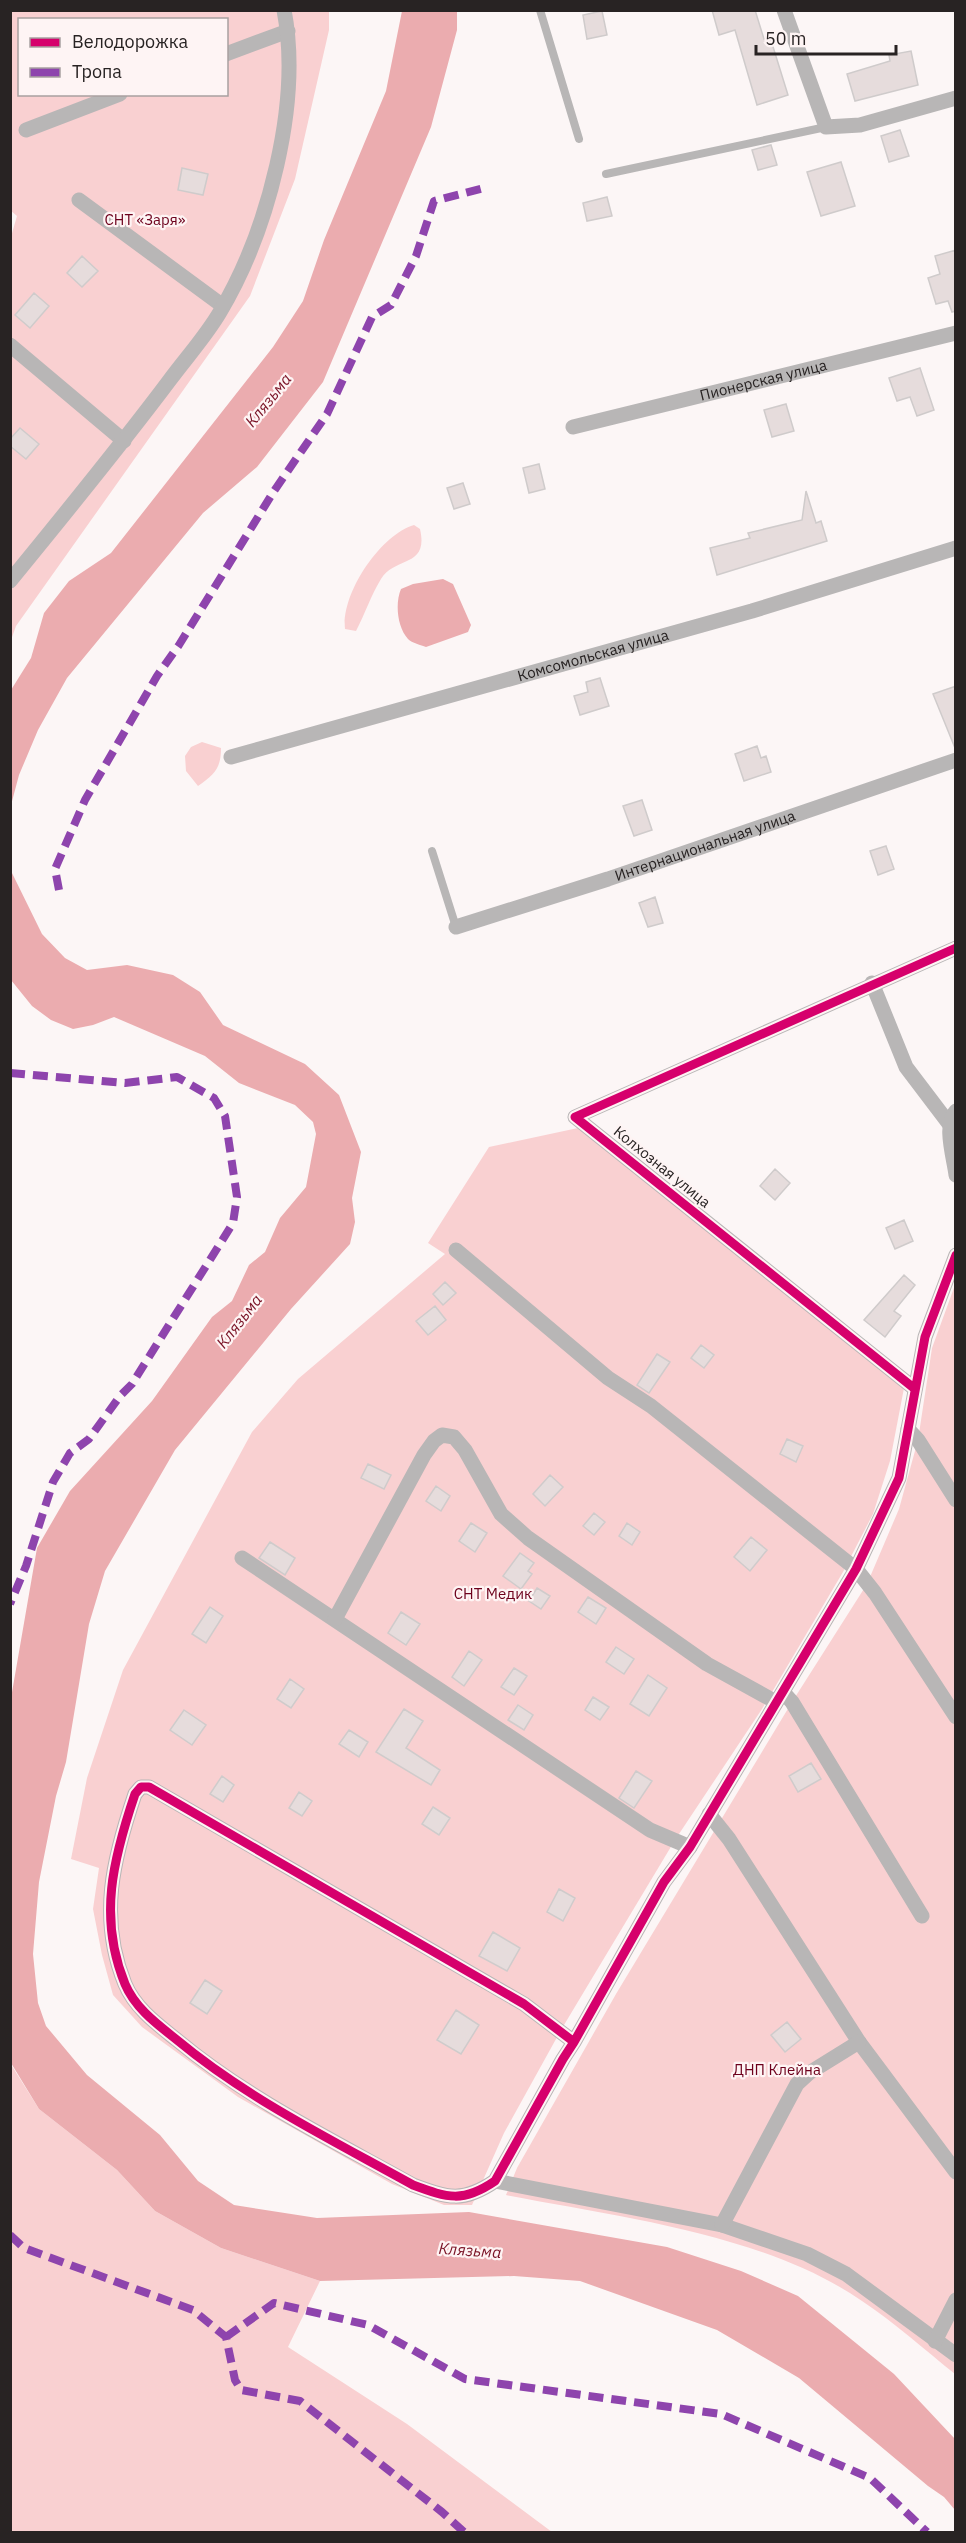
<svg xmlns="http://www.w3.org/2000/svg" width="966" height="2543" font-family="'IBM Plex Sans',sans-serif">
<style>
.green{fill:#f9d0d1;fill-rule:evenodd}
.water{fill:#ebacaf}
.building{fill:#e6dcdc;stroke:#cfcbcb;stroke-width:1.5}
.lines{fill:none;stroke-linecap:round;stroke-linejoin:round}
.service{stroke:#b8b6b6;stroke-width:8}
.minor{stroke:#b8b6b6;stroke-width:15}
.quiet{stroke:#8e44ad;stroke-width:8;stroke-dasharray:15 8;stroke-linecap:butt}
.cycleway-casing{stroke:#fef4f4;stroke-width:13}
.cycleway{stroke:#d6006c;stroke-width:9}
.labels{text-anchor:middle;stroke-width:4.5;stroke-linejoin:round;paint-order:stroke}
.park-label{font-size:15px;fill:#6d001c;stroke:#fef4f4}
.street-label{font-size:15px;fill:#282323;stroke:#fef4f4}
.water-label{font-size:16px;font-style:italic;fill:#7a1326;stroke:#fef4f4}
</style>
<rect width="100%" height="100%" fill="#fcf6f6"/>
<path class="green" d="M11,11H329V30L295,179L250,296L16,626L11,640L10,240L17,216L10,210ZM20,20H226V94H20Z
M414,525L420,529C429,568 395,556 381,579C371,595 365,614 356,631L345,629C341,594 380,535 414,525Z
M202,742L221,748C221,768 215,774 198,786L186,771L185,756L191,747Z
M578,1128L904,1388L890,1461L873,1514L843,1572L762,1709L675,1840L561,2030L504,2133L472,2205H444L392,2184L238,2097L142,2027L113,1995L102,1955L93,1909L99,1868L71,1859L87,1778L123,1670L252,1432L298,1379L445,1254L428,1243L489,1147Z
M955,1285V2374C925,2350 895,2323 862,2301C765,2234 620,2217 506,2195L517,2168L616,1994L792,1702L867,1584L899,1509L918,1440L932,1348Z
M10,2063L39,2109L117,2170L155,2211L221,2248L320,2281L288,2347L407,2424L552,2532H11Z"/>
<path class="water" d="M402,11H457V30L431,127L323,382L257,467L203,513L67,678L38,730L19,775L11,805V690L31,658L44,613L69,581L111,553L273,347L303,301L324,240L386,91Z
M443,579L453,584L471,625L468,632L426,647C421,645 412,643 408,639C397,627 395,603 401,589L413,584Z
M11,871L42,934L65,958L87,970L127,965L173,975L200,992L223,1025L305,1064L339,1095L361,1152L352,1198L355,1222L350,1244L291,1309L175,1450L105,1571L89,1624L66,1762L56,1796L39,1882L33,1954L38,2003L46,2026L87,2075L160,2135L198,2181L234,2205L317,2218L469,2212L667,2247L741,2271L798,2296L894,2374L955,2439V2510L944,2497L928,2486L799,2378L717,2330L580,2281L514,2276L320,2281L221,2248L155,2211L117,2170L39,2109L11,2063V1698L37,1548L70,1491L152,1401L212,1317L232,1301L249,1265L265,1252L280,1218L306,1187L316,1134L313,1122L295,1105L239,1083L205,1056L114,1017L93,1025L73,1029L51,1020L32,1006L11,980Z"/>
<path class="building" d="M712,10H755L764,39L770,37L788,95L757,105L735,30L719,35Z
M602,11L607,35L587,39L583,15Z
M911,51L918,85L855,101L847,74L890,61L889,55Z
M900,130L909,156L889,162L881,136Z
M771,145L777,165L758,170L752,150Z
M841,162L855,206L821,216L807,172Z
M182,168L208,174L203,195L178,190Z
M607,197L612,216L587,221L583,203Z
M956,250V311L952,312L948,301L936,304L928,278L940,274L935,256Z
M82,256L98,271L82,287L67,273Z
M34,293L49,306L30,328L15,315Z
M920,368L934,410L917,416L910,397L897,401L889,378Z
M786,404L794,431L772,437L764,410Z
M20,428L39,444L26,459L10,446V439Z
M539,464L545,489L529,493L523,468Z
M463,483L470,504L454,509L447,488Z
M806,491L816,523L821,521L827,541L717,575L710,548L750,538L748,533L802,520Z
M600,678L609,706L580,715L574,696L588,692L586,682Z
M956,686V748H955L933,694Z
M757,746L761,758L766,756L771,772L744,781L735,754Z
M642,800L652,830L634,836L623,806Z
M886,846L894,869L878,875L870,851Z
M655,897L663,923L648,927L639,903Z
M775,1169L790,1183L775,1200L760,1186Z
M904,1220L913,1241L895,1249L886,1228Z
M904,1275L915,1285L894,1311L901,1316L885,1337L864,1320Z
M445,1282L456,1293L443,1305L433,1294Z
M435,1306L446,1320L428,1335L416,1321Z
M701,1345L714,1355L704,1368L691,1358Z
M657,1354L670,1362L649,1393L637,1385Z
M787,1439L803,1446L796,1462L780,1454Z
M368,1464L391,1475L384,1489L361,1478Z
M550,1475L563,1487L545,1506L533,1494Z
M436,1486L450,1496L441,1511L426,1501Z
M594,1513L605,1522L594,1535L583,1526Z
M471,1523L487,1533L475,1552L459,1541Z
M627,1523L640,1532L632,1545L619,1536Z
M751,1537L767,1550L750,1571L734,1557Z
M270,1542L295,1558L285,1575L259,1558Z
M520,1553L534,1563L528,1571L532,1574L521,1589L503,1576Z
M537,1588L550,1596L541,1609L529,1601Z
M588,1597L606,1608L596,1624L578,1612Z
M210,1607L223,1616L206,1643L192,1634Z
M401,1612L420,1624L406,1645L388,1633Z
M616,1647L634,1659L624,1674L606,1662Z
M469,1651L482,1660L464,1686L452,1677Z
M514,1668L527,1676L514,1695L501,1687Z
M648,1675L667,1688L649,1716L630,1704Z
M290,1679L304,1689L291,1708L277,1699Z
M593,1697L609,1707L600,1720L585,1710Z
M518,1705L533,1715L524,1730L508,1720Z
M404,1709L423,1721L406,1748L440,1770L431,1785L376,1752Z
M184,1710L206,1725L192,1745L170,1730Z
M349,1730L368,1742L359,1757L339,1744Z
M811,1763L821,1779L798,1792L789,1776Z
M636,1771L652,1781L634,1808L619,1798Z
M222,1776L234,1785L223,1802L210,1794Z
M299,1792L312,1801L302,1816L289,1808Z
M433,1807L450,1818L439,1835L422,1824Z
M559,1889L575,1898L563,1921L547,1912Z
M493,1932L520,1948L507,1971L479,1956Z
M205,1980L222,1991L207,2014L190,2003Z
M456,2010L479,2025L461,2054L437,2040Z
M787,2022L801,2039L785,2052L771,2035Z"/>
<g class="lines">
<path class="service" d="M540,10L579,139
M606,174L826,127
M432,851L456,927"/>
<g class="minor">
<path d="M784,10L826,127L860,125L956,98"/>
<path d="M226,54L288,31"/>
<path d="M26,130L120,94"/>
<path d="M79,200L223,306"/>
<path d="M10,345L124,441"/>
<path id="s1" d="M573,427L956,333"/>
<path d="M10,581C64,515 118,449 169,381C186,358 206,336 220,312C268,231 302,103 284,10"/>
<path id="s2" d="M231,757L752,611L956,548"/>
<path id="s3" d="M456,927L608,879L956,760"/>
<path d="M872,983L906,1067L950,1125"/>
<path d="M956,1111C943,1124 954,1158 956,1175"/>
<path d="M456,1250L608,1378L651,1406L856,1569L875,1593L956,1717"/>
<path d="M915,1389L575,1117L956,948"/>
<path d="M908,1429L918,1440L956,1500"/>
<path d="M242,1558L650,1830L690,1847"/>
<path d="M335,1619L424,1455L434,1441L442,1435L454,1437L465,1450L501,1514L528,1538L707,1664L776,1702"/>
<path d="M783,1692L792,1702L922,1916"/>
<path d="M709,1814L729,1839L859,2042L956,2172"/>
<path d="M574,2042L524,2004L149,1787H141L135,1794C113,1859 98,1918 125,1984C135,2008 157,2024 177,2040C248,2099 332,2140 413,2185C448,2198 463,2203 495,2181L563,2059L574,2042L664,1882L690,1847L856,1569L899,1478L925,1337L956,1255"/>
<path d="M495,2181L722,2225L807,2254L846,2274L956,2355"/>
<path d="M722,2225L797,2084L809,2073L859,2042"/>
<path d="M935,2341L956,2300"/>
</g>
<path class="quiet" d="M59,890L55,869L85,800L157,676L179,645L274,491L327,414L372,317L391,305L416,256L434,201L484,188
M10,1073L125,1083L177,1077L214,1098L225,1116L237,1197L233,1223L132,1384L120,1396L89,1439L70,1453L53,1482L26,1566L10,1604
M10,2235L24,2248L193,2310L226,2337L235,2380L241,2390L300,2401L442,2512L464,2532
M226,2337L274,2303L368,2325L465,2379L721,2414L870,2478L927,2532"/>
<defs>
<path id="cycleway" d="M915,1389L575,1117L956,948
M574,2042L524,2004L149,1787H141L135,1794C113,1859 98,1918 125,1984C135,2008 157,2024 177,2040C248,2099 332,2140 413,2185C448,2198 463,2203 495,2181L563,2059L574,2042L664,1882L690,1847L856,1569L899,1478L925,1337L956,1255"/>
</defs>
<use href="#cycleway" class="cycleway-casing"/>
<use href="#cycleway" class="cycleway"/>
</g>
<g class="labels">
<g class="park-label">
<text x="145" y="225">СНТ «Заря»</text>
<text x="493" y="1599">СНТ Медик</text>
<text x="777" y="2075">ДНП Клейна</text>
</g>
<g class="street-label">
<text dy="5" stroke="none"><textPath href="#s1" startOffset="196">Пионерская улица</textPath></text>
<text dy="5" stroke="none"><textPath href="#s2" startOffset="376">Комсомольская улица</textPath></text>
<text dy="5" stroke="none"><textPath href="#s3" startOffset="262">Интернациональная улица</textPath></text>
<text transform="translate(662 1167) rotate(39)" y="5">Колхозная улица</text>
</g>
<g class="water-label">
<text transform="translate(268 400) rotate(-51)" y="6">Клязьма</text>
<text transform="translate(239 1321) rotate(-52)" y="6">Клязьма</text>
<text transform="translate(470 2250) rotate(4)" y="6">Клязьма</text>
</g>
</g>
<rect width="966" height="2543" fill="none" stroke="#282323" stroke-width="24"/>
<rect x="18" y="18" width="210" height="78" fill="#fef4f4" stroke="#a8a0a0" stroke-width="1.5"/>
<rect x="30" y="38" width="30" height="9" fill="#d6006c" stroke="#a8a0a0" stroke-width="1.5"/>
<text x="72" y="48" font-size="18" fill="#282323">Велодорожка</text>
<rect x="30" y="68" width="30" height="9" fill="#8e44ad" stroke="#a8a0a0" stroke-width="1.5"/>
<text x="72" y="78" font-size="18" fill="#282323">Тропа</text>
<path d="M756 45v9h140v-9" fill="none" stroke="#282323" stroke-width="3"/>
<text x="765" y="45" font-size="18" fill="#282323" stroke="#fef4f4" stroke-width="4.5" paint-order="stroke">50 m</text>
</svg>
